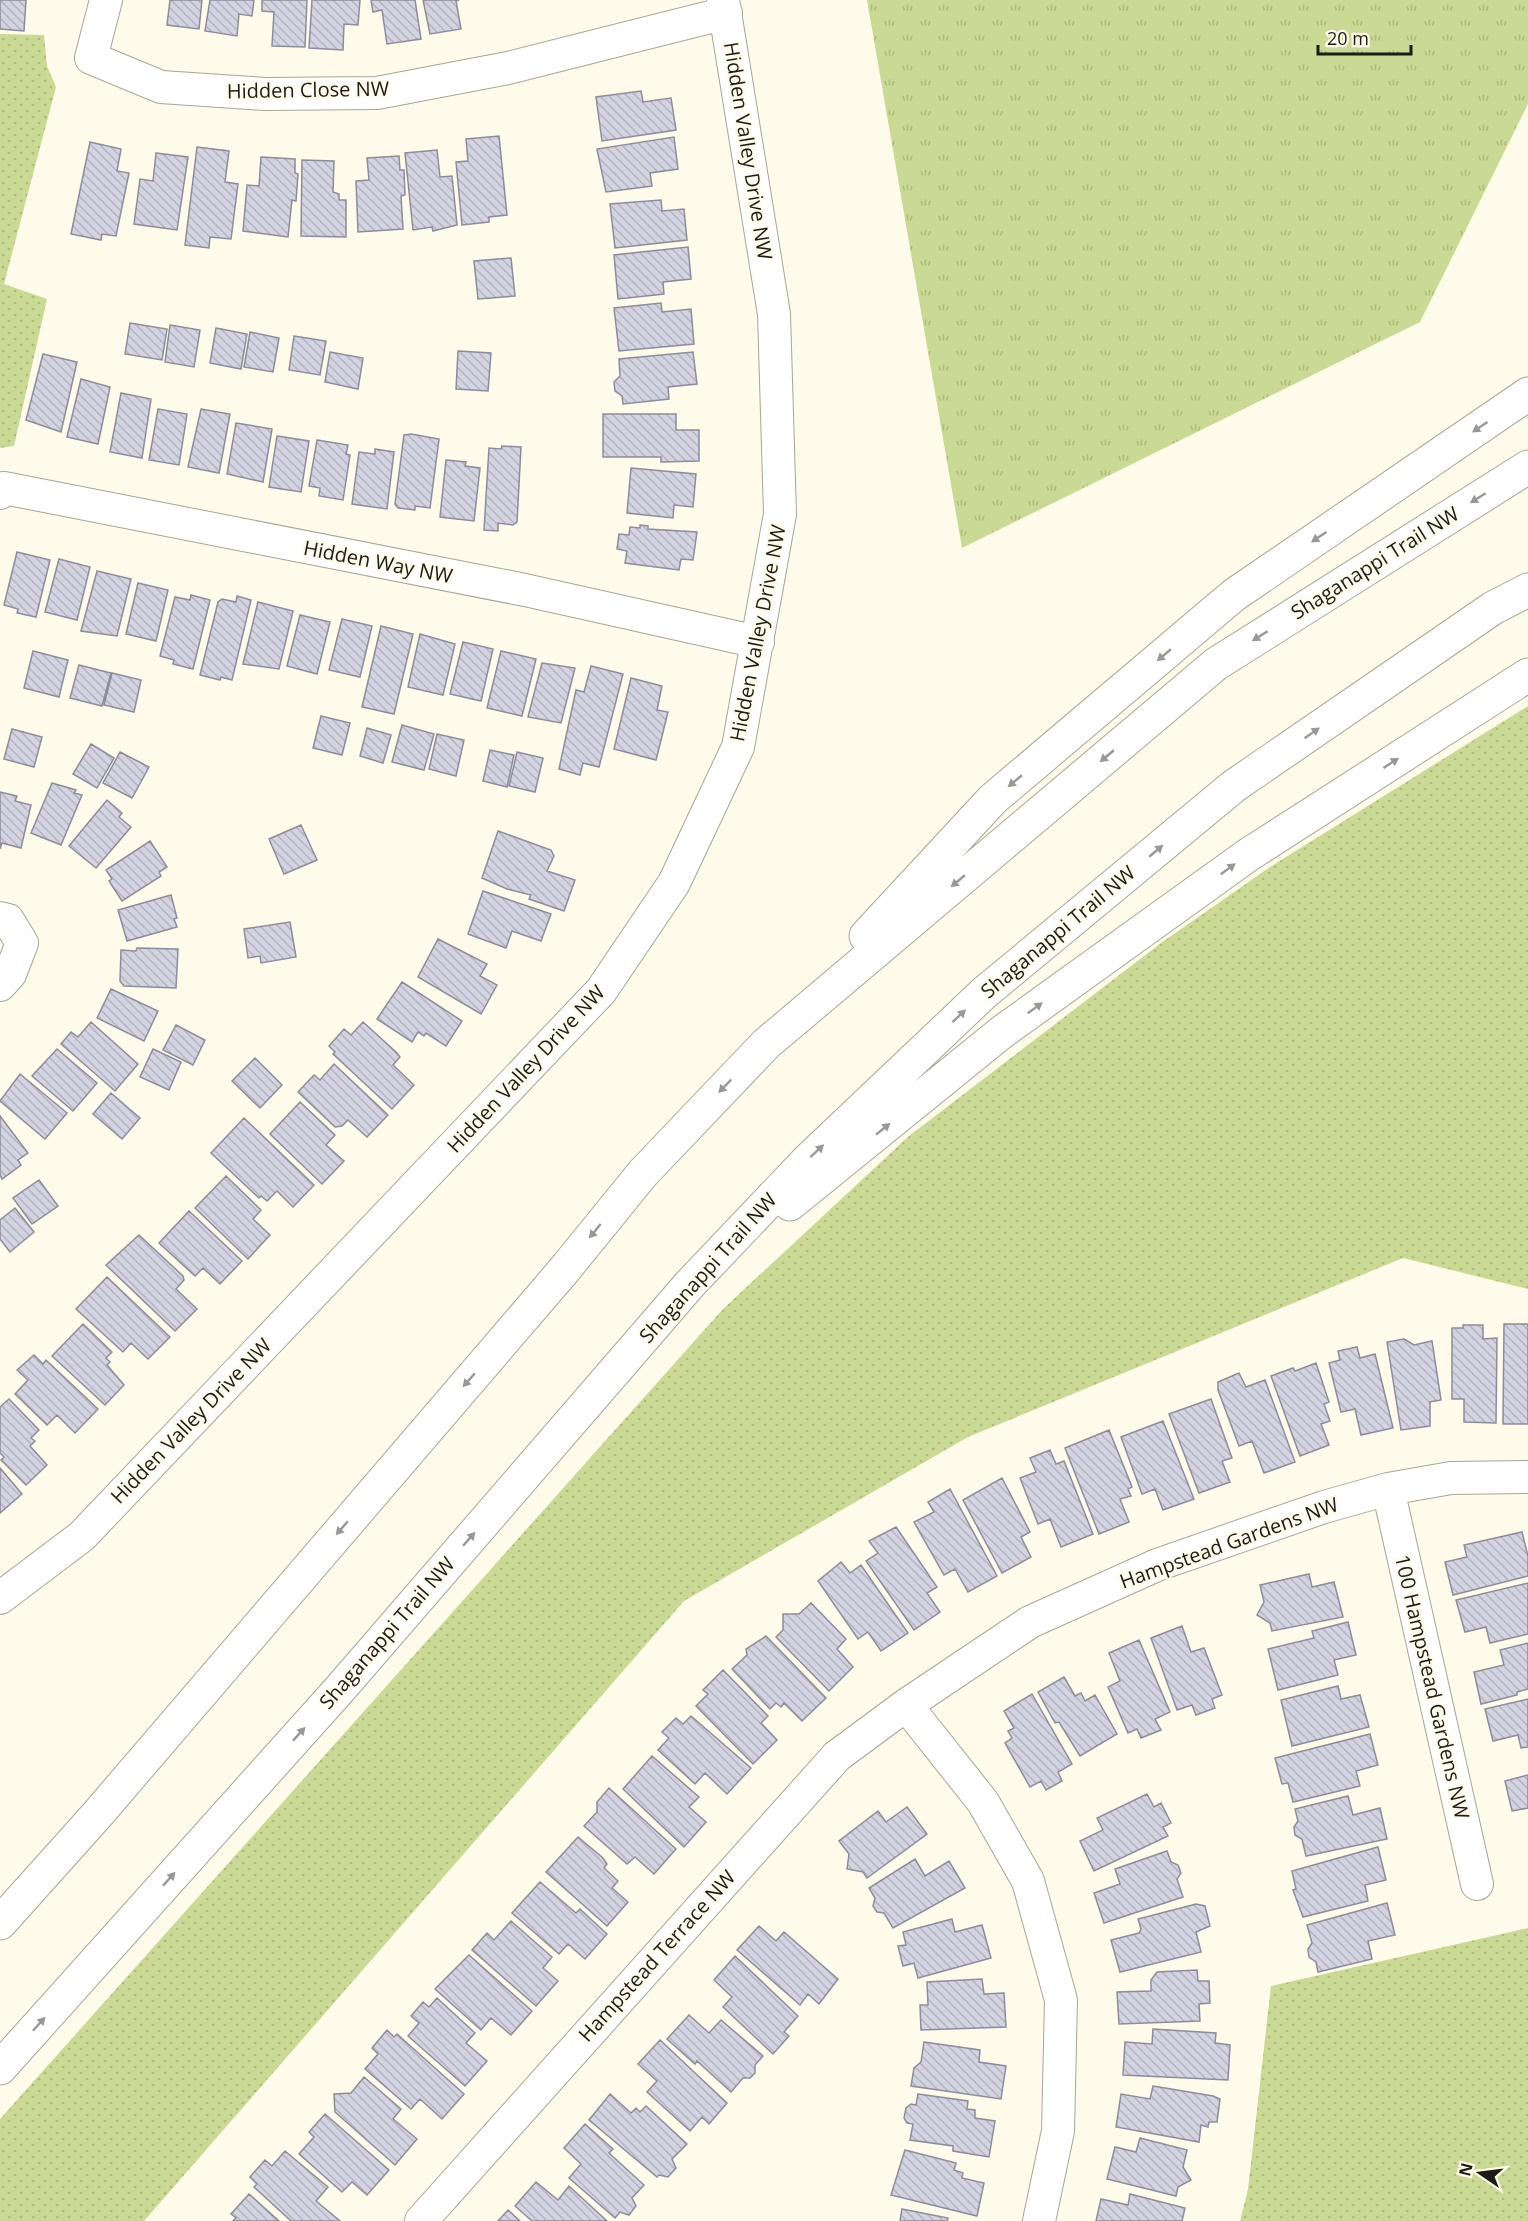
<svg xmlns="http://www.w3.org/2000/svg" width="1528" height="2221" font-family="'Open Sans',sans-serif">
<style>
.grass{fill:url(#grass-tufts)}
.park{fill:url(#park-dots)}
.building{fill:url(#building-back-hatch);stroke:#8c8c9b;stroke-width:1.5}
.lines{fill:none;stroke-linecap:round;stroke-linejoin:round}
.minor-casing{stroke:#a8a596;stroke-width:34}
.major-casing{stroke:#a8a596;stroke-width:35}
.minor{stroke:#fff;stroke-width:32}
.major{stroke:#fff;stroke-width:33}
.oneway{fill:#999896}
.labels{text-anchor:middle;stroke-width:5;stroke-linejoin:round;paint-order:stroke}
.street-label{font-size:20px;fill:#1c1b15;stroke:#fefbeb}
</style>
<defs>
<pattern id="grass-tufts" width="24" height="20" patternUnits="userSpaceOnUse" patternTransform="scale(1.5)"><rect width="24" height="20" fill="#cad993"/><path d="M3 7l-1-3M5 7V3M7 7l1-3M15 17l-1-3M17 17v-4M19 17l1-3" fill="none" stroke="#adba7e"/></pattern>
<pattern id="park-dots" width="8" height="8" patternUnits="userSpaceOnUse" patternTransform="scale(1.5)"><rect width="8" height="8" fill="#cad993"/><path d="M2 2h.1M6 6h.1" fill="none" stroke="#adba7e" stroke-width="1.8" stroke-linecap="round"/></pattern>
<pattern id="building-back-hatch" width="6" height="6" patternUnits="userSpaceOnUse" patternTransform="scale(1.5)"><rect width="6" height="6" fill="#d3d3e2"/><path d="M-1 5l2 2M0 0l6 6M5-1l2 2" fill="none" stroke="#b5b5c1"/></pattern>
</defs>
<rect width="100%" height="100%" fill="#fefbeb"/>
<path class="grass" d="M867,0H1528V104L1420,322L962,548Z"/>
<path class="park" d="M0,34L44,35L47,66L56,87L4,284L47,299L14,446L0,448Z
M1528,706V1289L1403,1258L968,1437L684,1601L144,2221H0V2119L723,1309L909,1136L1161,943L1270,867Z
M1528,1928V2221H1240L1248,2189L1271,1986Z"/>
<path class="building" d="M0,0H26L24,31L0,29Z
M170,0H202L199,29L167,25Z
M210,0H254L252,16L239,14L237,36L205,31Z
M262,0H307L305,47L272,46L274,12L262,11Z
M312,0H360L358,25L344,24L343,50L309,48Z
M371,0H415L421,39L387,44L382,10L373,12Z
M423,0H459L456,1L461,29L430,34Z
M641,91L643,102L671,98L676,130L602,141L596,97Z
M499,136L507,215L489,217V222L462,225L456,162L468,161L466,139Z
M674,137L678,169L650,173L652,186L606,192L597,149Z
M90,142L121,149L117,171L129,173L116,236L102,234L101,240L71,234Z
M197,147L229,151L225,182L238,184L231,239L210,237L209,248L185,245Z
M437,150L440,177L452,176L457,225L433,231L432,227L413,230L405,153Z
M156,153L188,157L177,230L134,224L140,179L153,181Z
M399,156L400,170H404L405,195L401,196L403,229L358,232L356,181L369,180L367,158Z
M261,157L295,159V173L298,174L296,201L292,200L288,237L243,231L247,185L259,186Z
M302,160L334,161L333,192L339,194V200H346V237L301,236Z
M661,200L662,211L684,209L687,240L615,248L610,204Z
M688,247L691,279L663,282L664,294L618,299L614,255Z
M511,258L515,296L478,299L474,261Z
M661,303L662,312L691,309L694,344L619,351L614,308Z
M130,323L167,329L162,360L125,354Z
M170,325L200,330L194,367L165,362Z
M216,328L247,334L241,369L210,363Z
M250,332L279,338L273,372L244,367Z
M294,336L326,341L320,375L289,370Z
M458,351L491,353L488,391L456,389Z
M330,352L363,358L358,389L325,382Z
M693,352L697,384L668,387L669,399L623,404L622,396L615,391L614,382L620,376L619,359Z
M43,354L77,362L61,432L26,420Z
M81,379L110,387L98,444L67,437Z
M121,393L151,399L142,458L110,452Z
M158,409L187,414L179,465L149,460Z
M201,409L230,414L219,473L188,467Z
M603,414H676V430H699V461L661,462V457H603Z
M236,423L272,429L263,482L227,474Z
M411,434L439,439L430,508L415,506V510L398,508L395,504L404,435Z
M277,436L309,441L301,492L269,487Z
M317,440L348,445L346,454L350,455L343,500L319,496L320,488L309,486Z
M502,446L521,447L517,522L513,525L498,523V531L484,530L489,448L501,449Z
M375,449L394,452L387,509L352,504L359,452L375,454Z
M446,460L466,462L465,466L480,468L474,521L440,517Z
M631,468L696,474L693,507L674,505L673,518L627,513Z
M640,525L648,526V529L697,532L693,560L681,559L679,570L625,563L627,551L617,549L619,534L629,535L630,527L640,528Z
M17,552L50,560L36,617L17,613L18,609L4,605Z
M59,559L90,567L77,620L45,612Z
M97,571L131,579L117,636L81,631Z
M138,583L168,590L156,641L126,634Z
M191,595L210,600L193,669L173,664L174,660L160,656L175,597L190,600Z
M237,596L251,600L232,680L221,677L220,680L200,675L218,602L222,599L236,602Z
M258,602L293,611L279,669L243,664Z
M300,615L330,622L317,674L287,666Z
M342,619L372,626L360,677L329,670Z
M381,626L413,634L394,714L362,707Z
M420,634L455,644L443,695L408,687Z
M463,642L493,649L481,701L450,694Z
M33,651L68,660L59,697L24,688Z
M501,651L536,659L522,716L487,708Z
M542,663L575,668L561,723L528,717Z
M79,665L111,673L102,706L70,698Z
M591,666L623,674L599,767L583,763L580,775L559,769L576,690L584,692Z
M112,673L141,680L134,712L104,705Z
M631,678L662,686L657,710L668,712L656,760L614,749Z
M321,716L350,723L342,755L313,748Z
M402,725L434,734L424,770L392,762Z
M367,728L391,735L383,763L360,756Z
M12,729L42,737L34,767L4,759Z
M437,734L464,740L456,776L429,769Z
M91,744L114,758L97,788L73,774Z
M490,750L514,755L507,787L483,781Z
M120,752L149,767L132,798L103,783Z
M517,752L543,758L535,792L509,786Z
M52,783L76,790L74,793L82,795L61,845L31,833Z
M0,792L17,796L15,801L31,805L21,848L2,843L0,849Z
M107,800L122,813L119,817L131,827L96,868L69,846Z
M301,825L317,860L284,874L269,839Z
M498,831L551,850L554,856L547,871L575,880L564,911L529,899L531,895L507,889L482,878Z
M150,841L167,867L159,872L161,876L122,901L109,881L112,879L106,870Z
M483,891L551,914L541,941L512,931L506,948L468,934Z
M171,895L177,918L174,919L177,927L127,941L118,910Z
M290,922L296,957L261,963L260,956L248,958L244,929Z
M438,939L487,964L480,976L497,985L481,1014L418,977Z
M137,948L178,949L176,988L124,986L120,981L121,950L136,951Z
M402,982L462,1021L446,1046L426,1033L424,1036L418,1032L412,1042L377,1019Z
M111,989L158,1011L144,1041L97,1018Z
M91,1022L138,1064L115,1091L61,1044L71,1032L78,1037Z
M363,1022L396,1052L400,1057L393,1065L414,1085L392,1109L333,1054L335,1052L329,1046L344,1029L351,1035Z
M176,1025L205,1040L193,1065L163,1050Z
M57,1049L97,1083L73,1111L32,1076Z
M153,1049L181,1062L169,1090L140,1077Z
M255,1058L282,1085L260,1108L232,1081Z
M334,1064L388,1115L367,1137L348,1120L342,1126L335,1127L298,1092L314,1075L320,1080Z
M20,1074L67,1113L45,1139L0,1101Z
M111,1093L140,1118L122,1139L93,1114Z
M300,1102L335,1135L326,1145L344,1161L322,1184L270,1134Z
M0,1116L28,1153L18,1160L21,1165L2,1179L0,1175Z
M244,1118L314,1185L293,1207L277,1191L267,1201L261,1196L259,1198L211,1153Z
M226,1176L261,1210L253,1219L270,1235L248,1259L195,1208Z
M39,1180L58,1206L32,1224L13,1198Z
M15,1208L34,1232L10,1252L0,1239V1220Z
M189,1211L242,1261L220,1284L203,1268L195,1276L159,1243Z
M139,1235L183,1276L184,1280L176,1289L197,1309L175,1331L106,1265Z
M107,1277L170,1337L148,1359L131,1343L123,1352L76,1309Z
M83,1324L112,1352L106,1358L110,1362L107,1365L124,1385L105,1405L52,1356Z
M1504,1324H1527L1528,1326V1424H1503Z
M1463,1325H1483V1339L1497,1338L1496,1423L1464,1422V1399H1452V1328H1463Z
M1404,1339L1414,1345L1432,1341L1441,1400L1430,1402V1426L1401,1430L1387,1342Z
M1357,1347L1360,1358L1375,1354L1393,1428L1361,1435L1355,1409L1341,1412L1329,1363L1340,1360L1338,1351Z
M34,1355L43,1364L46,1360L98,1409L75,1433L57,1415L47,1425L15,1394L28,1380L17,1370Z
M1316,1363L1329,1402L1324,1404L1330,1421L1321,1424L1329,1445L1300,1456L1271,1376L1293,1368L1295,1371Z
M1239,1373L1246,1387L1265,1380L1295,1462L1264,1473L1252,1441L1239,1446L1218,1390V1382Z
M9,1399L39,1430L31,1438L35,1441L30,1446L47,1465L26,1485L1,1460L4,1457L0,1453V1407Z
M1211,1399L1232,1458L1222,1461L1230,1482L1199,1493L1169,1414Z
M1163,1421L1194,1499L1163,1510L1155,1489L1142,1494L1121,1437Z
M1109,1430L1132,1487L1128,1489L1131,1496L1120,1499L1129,1522L1099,1534L1065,1448Z
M1050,1450L1056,1464L1064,1461L1093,1534L1061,1547L1050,1519L1038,1524L1020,1478L1036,1472L1030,1458Z
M0,1468L22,1494L0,1513Z
M1002,1478L1030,1532L1021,1537L1031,1557L1002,1573L963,1500Z
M950,1489L997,1576L968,1592L955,1569L944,1575L914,1522L934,1512L928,1502Z
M896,1527L937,1587L927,1593L940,1612L914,1630L866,1561L878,1553L869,1541Z
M1522,1532L1528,1556V1576L1453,1595L1445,1562L1467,1557L1464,1545Z
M841,1562L850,1573L861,1565L908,1633L881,1651L868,1632L858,1639L818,1581Z
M1309,1574L1312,1587L1334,1582L1343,1617L1272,1631L1270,1623L1257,1615L1264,1602L1260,1585Z
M1528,1583V1634L1490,1643L1486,1627L1465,1632L1456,1600Z
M811,1603L846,1639L837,1649L853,1667L829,1691L776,1637L783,1630V1614H799Z
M1348,1622L1356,1655L1334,1660L1338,1675L1278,1690L1268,1649L1314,1638L1312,1631Z
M1182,1626L1191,1652L1204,1648L1222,1695L1212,1699L1215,1708L1196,1715L1192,1705L1177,1710L1151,1638Z
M766,1636L826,1698L802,1721L784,1703L781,1707L776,1703L770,1709L732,1669L747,1655L746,1649Z
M1139,1640L1170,1712L1155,1719L1161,1730L1141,1738L1137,1729L1128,1733L1108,1687L1120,1681L1109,1653Z
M1528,1643V1689L1517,1692V1695L1481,1704L1474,1672L1504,1665L1500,1650Z
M723,1670L768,1716L761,1723L777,1740L753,1764L696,1706L708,1694L703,1690Z
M1064,1677L1075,1696L1081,1693L1085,1701L1095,1695L1117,1734L1080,1756L1059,1722L1055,1723L1038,1692Z
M1338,1686L1341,1699L1360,1695L1369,1727L1292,1746L1281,1700Z
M1032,1694L1072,1764L1058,1772L1062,1781L1046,1790L1041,1781L1030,1787L1005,1743L1012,1738L1008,1731L1014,1728L1004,1711Z
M1528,1699V1747L1521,1748L1518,1735L1493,1741L1485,1709Z
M691,1716L751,1768L727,1794L705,1773L695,1784L658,1750L669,1738L662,1732L676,1718L683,1724Z
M1370,1734L1378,1765L1356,1771L1360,1786L1293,1802L1288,1783L1282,1784L1275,1758Z
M652,1756L699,1797L689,1807L706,1822L684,1847L623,1789Z
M1528,1775V1808L1512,1811L1505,1781Z
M609,1788L676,1849L654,1874L635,1857L627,1864L584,1826L597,1812V1802Z
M1147,1794L1154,1807L1161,1803L1171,1823L1163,1827L1168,1836L1094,1871L1080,1841L1103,1830L1097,1818Z
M1348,1796L1353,1815L1380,1808L1387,1839L1306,1856L1302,1839L1295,1835L1294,1827L1298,1821L1295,1809Z
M907,1807L927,1834L867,1878L863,1872L847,1869L849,1854L839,1841L878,1811L886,1822Z
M578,1837L603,1858L607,1864L604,1868L618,1881L612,1888L628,1902L607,1926L546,1872Z
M1378,1847L1386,1880L1365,1885L1368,1901L1303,1917L1293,1890L1296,1889L1292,1871Z
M1167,1851L1171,1862L1178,1865L1181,1873L1177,1879L1183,1897L1104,1923L1094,1893L1120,1884L1115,1869Z
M915,1859L925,1876L949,1861L965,1888L893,1928L884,1913L877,1912L873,1906L875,1898L869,1888Z
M540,1882L576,1913L580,1909L607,1934L585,1959L568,1944L559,1954L512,1913Z
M1387,1903L1395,1935L1368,1941L1372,1959L1318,1972L1316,1962L1309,1957L1308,1949L1312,1943L1307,1925Z
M1196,1904L1205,1906L1210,1926L1196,1932L1201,1952L1120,1972L1111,1940L1139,1933L1141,1929L1138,1919Z
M952,1919L955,1932L982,1925L991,1958L918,1978L914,1963L903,1966L898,1946L906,1945L903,1932Z
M511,1921L552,1957L543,1968L558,1981L536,2006L472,1950L487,1933L494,1940Z
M759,1926L776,1941L784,1932L838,1979L819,2004L808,1994L800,2005L737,1950Z
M469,1955L532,2011L511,2035L491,2018L481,2030L435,1989Z
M735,1956L798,2016L784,2032L789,2036L773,2054L723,2007L732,1997L714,1980Z
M1197,1970L1198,1981H1209L1210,2003L1199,2004L1200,2021L1119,2024L1117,1992L1151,1991V1980L1157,1972Z
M982,1979L984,1994L1004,1993L1006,2027L921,2030L920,2005H928L927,1982Z
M437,1998L475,2033L466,2043L487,2061L465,2086L408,2036L419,2023L411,2016L423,2002L429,2007Z
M689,2015L709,2033L721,2020L763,2056L755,2065V2073L750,2078H743L731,2092L697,2061L695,2064L667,2039Z
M1153,2029L1216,2033L1215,2043L1230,2045L1228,2080L1123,2075L1125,2042L1152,2044Z
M387,2030L394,2037L397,2034L464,2094L442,2119L420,2099L411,2109L365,2069L378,2054L372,2048Z
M660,2040L727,2103L709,2124L702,2117L690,2131L647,2092L657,2081L638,2064Z
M924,2042L980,2050L979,2062L1006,2066L1001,2099L911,2086L914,2068L921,2062Z
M364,2077L401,2109L393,2119L417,2139L395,2165L335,2112L334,2094L351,2093Z
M1153,2086L1213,2096L1220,2099L1217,2122H1209L1208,2127L1201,2125L1199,2142L1116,2127L1121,2094L1150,2099Z
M610,2094L631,2113L636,2108L640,2112L646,2106L687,2144L672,2159L676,2168L668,2177L659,2175L657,2177L589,2120Z
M918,2094L968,2101L967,2109L975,2110V2118L995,2121L989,2157L953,2151V2146L910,2140L913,2124L907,2123L904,2118L906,2108L911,2104L916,2105Z
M325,2114L389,2170L367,2195L352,2182L342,2192L299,2154L314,2137L309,2132Z
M585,2124L613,2149L609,2153L644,2185L632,2198L636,2206L629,2215L620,2212L615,2218L569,2178L581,2164L564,2148Z
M1140,2138L1187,2150L1183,2167L1191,2180L1178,2187L1176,2196L1107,2179L1115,2147L1136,2152Z
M905,2150L956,2163L954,2170L963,2173L962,2178L984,2183L977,2216L891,2195Z
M285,2151L328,2187L316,2201L340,2221H291L254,2187L257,2184L250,2177L265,2160L272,2166Z
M536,2182L558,2200L569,2186L607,2221H532L515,2206Z
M249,2194L279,2221H233L236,2218L231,2214Z
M1130,2194L1185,2208L1182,2221H1096L1101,2199L1128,2205Z
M902,2209L948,2218L947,2221H900Z
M508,2210L520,2221H498Z"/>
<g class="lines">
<defs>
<path id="minor" d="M106,0L91,58L161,87L265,94L377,93L508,68L726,13
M0,493L4,488L525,590L758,642
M0,918L8,920L22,943L10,974L0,985
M1388,1489L1477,1884
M0,1598L82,1536L601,991L674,883L738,747L780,514L774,314L723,0
M906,1705L983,1802L1028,1881L1061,2000L1058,2131L1039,2221
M421,2221L837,1756L906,1705L1030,1622L1157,1565L1324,1507L1388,1489L1451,1478L1528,1477"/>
<path id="major" d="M866,936L993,799L1234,595L1528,394
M790,1204L1002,1032L1248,855L1528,675
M0,1923L96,1816L565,1269L643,1173L766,1044L1216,664L1528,467
M0,2068L339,1690L690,1284L807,1161L984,993L1234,786L1493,608L1528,590"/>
</defs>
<use href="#minor" class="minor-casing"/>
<use href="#major" class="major-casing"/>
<use href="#minor" class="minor"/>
<use href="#major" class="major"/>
</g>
<defs><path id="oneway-solid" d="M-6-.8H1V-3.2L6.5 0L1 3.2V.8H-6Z" transform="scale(1.5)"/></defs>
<g class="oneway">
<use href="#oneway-solid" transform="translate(1480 427) rotate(146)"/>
<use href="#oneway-solid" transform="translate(1478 498) rotate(148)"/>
<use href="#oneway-solid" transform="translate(1319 537) rotate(146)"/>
<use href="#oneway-solid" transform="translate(1260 636) rotate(148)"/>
<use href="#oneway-solid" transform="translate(1164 655) rotate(140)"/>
<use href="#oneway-solid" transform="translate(1312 733) rotate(-35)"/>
<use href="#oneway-solid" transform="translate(1107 756) rotate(140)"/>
<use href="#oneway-solid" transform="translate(1391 763) rotate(-33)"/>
<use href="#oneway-solid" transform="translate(1015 781) rotate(140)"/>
<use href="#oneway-solid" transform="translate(1156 851) rotate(-40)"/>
<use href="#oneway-solid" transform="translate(1228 869) rotate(-36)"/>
<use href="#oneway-solid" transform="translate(958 881) rotate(140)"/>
<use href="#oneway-solid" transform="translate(1035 1008) rotate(-36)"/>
<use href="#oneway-solid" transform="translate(959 1016) rotate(-43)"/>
<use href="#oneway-solid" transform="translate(725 1086) rotate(134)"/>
<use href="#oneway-solid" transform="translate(883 1129) rotate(-39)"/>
<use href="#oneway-solid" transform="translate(817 1151) rotate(-43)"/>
<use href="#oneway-solid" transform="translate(595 1231) rotate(129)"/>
<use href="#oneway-solid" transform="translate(469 1380) rotate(131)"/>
<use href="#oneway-solid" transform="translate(342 1528) rotate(131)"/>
<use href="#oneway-solid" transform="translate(469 1539) rotate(-49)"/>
<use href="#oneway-solid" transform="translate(299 1734) rotate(-48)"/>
<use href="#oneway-solid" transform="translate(169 1879) rotate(-48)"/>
<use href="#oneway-solid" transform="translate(39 2024) rotate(-48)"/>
</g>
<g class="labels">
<g class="street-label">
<text transform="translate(308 90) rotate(-1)" y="7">Hidden Close NW</text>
<text transform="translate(748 151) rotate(81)" y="7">Hidden Valley Drive NW</text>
<text transform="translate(378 562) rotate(11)" y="7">Hidden Way NW</text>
<text transform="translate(1375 563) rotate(-32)" y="7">Shaganappi Trail NW</text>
<text transform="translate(758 633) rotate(-79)" y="7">Hidden Valley Drive NW</text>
<text transform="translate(1058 932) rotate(-40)" y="7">Shaganappi Trail NW</text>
<text transform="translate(526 1069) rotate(-47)" y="7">Hidden Valley Drive NW</text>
<text transform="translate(708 1268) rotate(-48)" y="7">Shaganappi Trail NW</text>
<text transform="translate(191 1421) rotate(-46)" y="7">Hidden Valley Drive NW</text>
<text transform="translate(1229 1543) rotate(-20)" y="7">Hampstead Gardens NW</text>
<text transform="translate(387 1633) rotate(-49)" y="7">Shaganappi Trail NW</text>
<text transform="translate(1432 1687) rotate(77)" y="7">100 Hampstead Gardens NW</text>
<text transform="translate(657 1956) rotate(-48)" y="7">Hampstead Terrace NW</text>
</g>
</g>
<g transform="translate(1480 2173) rotate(284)" stroke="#fefbeb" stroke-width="4.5" paint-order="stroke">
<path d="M0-4.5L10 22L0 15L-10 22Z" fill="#1c1b15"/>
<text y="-9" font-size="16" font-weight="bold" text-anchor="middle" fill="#1c1b15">N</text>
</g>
<path d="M1318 45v9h93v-9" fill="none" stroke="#1c1b15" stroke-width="3"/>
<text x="1327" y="45" font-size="18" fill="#1c1b15" stroke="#fefbeb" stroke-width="4.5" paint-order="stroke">20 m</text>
</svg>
